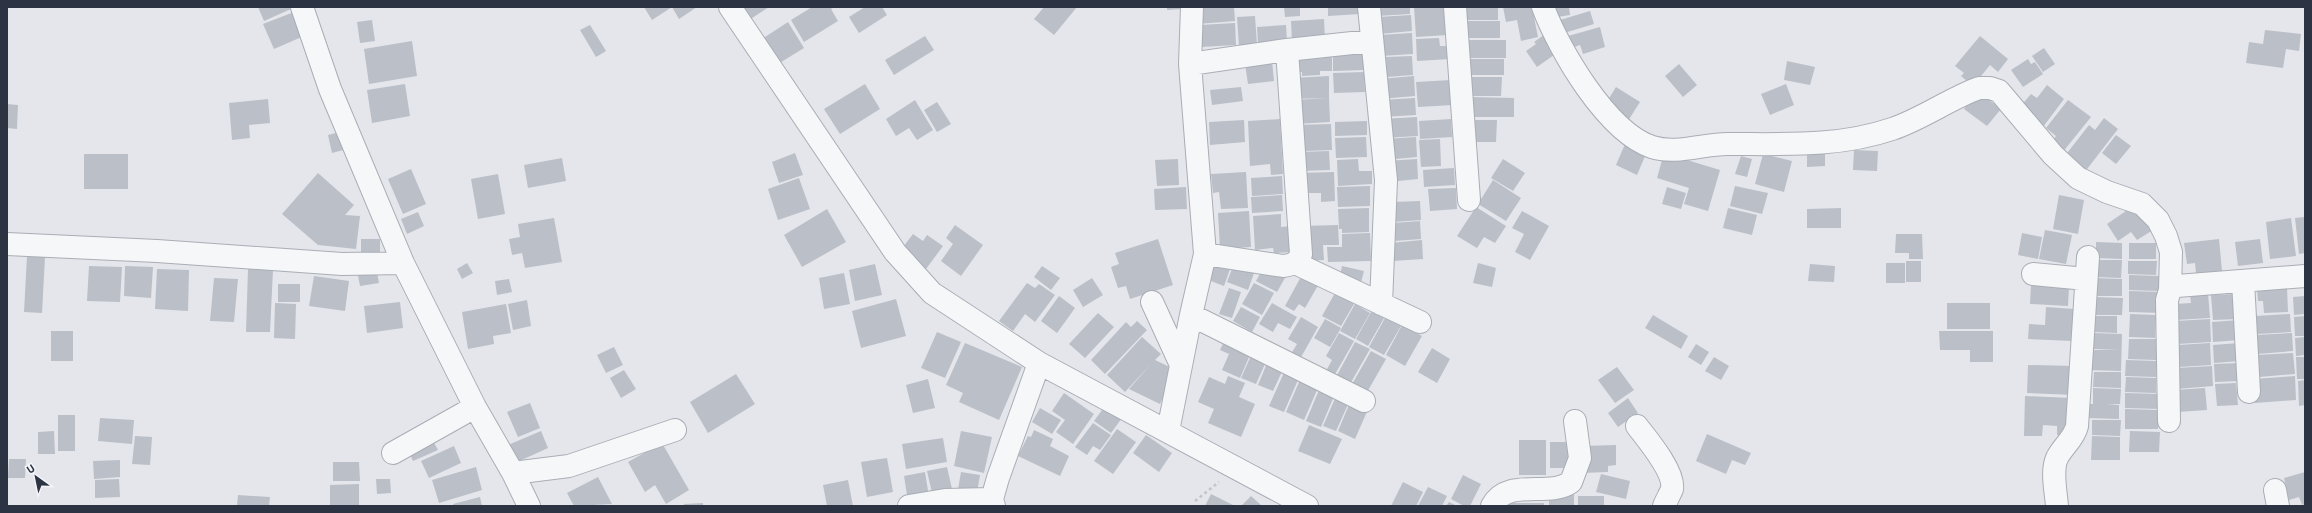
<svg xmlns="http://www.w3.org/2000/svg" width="2312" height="513" font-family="'Titillium Web',sans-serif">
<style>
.building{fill:#bbbfc8}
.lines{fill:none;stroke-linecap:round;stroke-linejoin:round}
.minor-casing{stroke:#a9adb5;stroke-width:24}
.path{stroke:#c1c4ca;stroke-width:2.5;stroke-dasharray:3 3;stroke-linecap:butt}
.minor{stroke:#f6f7f9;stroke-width:22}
</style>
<rect width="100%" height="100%" fill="#e4e6eb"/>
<path class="building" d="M258,7H290L291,9L264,21Z
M644,7H697L679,19L672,7L652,20Z
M741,7H769L749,20Z
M812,7H834L831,9L838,21L804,42L791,20Z
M865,7H882L887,15L859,33L849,17Z
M1044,7H1077L1054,35L1034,19Z
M1167,7H1183V9L1167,10Z
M1197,7H1234L1235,21L1198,24Z
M1284,7H1300V16L1285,17Z
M1328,7H1360V14L1328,16Z
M1377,7H1410V14L1377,16Z
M1414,7H1445L1447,35L1416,37Z
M1459,7H1498V20H1464Z
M1503,7H1532L1538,37L1521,41L1517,20L1506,22Z
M1549,7H1569L1570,15L1551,18Z
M1590,11L1594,24L1564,33L1560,20Z
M294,12L304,36L274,49L263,24Z
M1411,15L1412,31L1379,34L1378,17Z
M1255,16L1257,45L1239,46L1237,17Z
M1324,19L1325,40L1292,42L1291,21Z
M372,20L375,41L360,43L357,22Z
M1465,21H1500V38H1465Z
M788,22L804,48L778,64L762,39Z
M1235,23L1236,45L1201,47L1200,25Z
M590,25L606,51L596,57L580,30Z
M1286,25L1287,42L1258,44L1257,27Z
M1600,27L1605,47L1583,54L1580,45L1571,48L1568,36Z
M2265,30L2301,34L2299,51L2286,49L2283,68L2246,63L2249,42L2263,44Z
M1548,32L1561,50L1537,67L1526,51L1536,44L1534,42Z
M1412,33L1413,54L1380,56L1379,35Z
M925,36L934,50L894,75L885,60Z
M1980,36L2008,59L1998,72L1990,65L1973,86L1961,76L1964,73L1955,66Z
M1439,38L1440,46H1449L1450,59L1417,61L1416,39Z
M1465,40H1506V58H1465Z
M412,41L417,76L369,84L364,49Z
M2044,48L2055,64L2043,72L2032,56Z
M1363,50L1364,70L1333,71V51Z
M1332,53V71H1320V75L1302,76V72H1292L1291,55Z
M1412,56L1413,75L1387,77L1386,57Z
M1469,59H1504V75H1469Z
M2028,59L2031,64L2035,62L2043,74L2023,87L2011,70Z
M1272,61L1274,81L1248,84L1245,64Z
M1787,61L1815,67L1810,85L1784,80Z
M1679,64L1697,85L1683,97L1665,76Z
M1364,72L1365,92L1334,93L1333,73Z
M1329,76V98L1292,99V78Z
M1414,76L1415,96L1380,99L1379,79Z
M1469,77H1502L1501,96H1469Z
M1451,80L1453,105L1418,107L1416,82Z
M405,84L410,116L372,123L367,90Z
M865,84L880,109L840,134L824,109Z
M1786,84L1794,105L1770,115L1761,94Z
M2047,85L2064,99L2043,127L2019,108L2031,94L2037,98Z
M1241,87L1243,101L1212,105L1210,90Z
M1616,87L1640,102L1626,124L1605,105Z
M1977,91L2001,109L1987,126L1964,109Z
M1469,97L1514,98V117H1468Z
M1329,98L1330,122L1295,124L1294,100Z
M1415,98L1416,115L1382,117L1381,100Z
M268,99L270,123L249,125L250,138L232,140L229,103Z
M915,100L933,130L917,140L909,128L896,136L886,119Z
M2068,100L2091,117L2062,153L2050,144L2056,136L2046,128Z
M937,102L951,124L937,132L924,110Z
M7,104L18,105L17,129L7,128Z
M1417,117L1418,136L1384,138L1382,119Z
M2104,118L2118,129L2084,173L2064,157L2089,125L2095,130Z
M1280,119L1283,174L1271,175L1270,164L1250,166L1248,121Z
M1451,119L1452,137L1420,139L1419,121Z
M1244,120L1245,142L1210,145L1209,122Z
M1469,120H1497L1496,142H1469Z
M1367,121V135L1335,136V122Z
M1331,124L1332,150L1304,151L1295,125Z
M347,130L351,148L332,153L328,135Z
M2116,135L2131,146L2116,164L2102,153Z
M1366,137L1367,157L1336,158L1335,138Z
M1416,137L1417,157L1385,160L1384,139Z
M1440,139L1441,166L1421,167L1419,140Z
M1625,144L1646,154L1637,175L1616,165Z
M1825,148V166L1807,167V149Z
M1854,150L1878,151L1877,171L1853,170Z
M1329,151L1330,170L1299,171L1298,152Z
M795,153L803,175L779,183L772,162Z
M1664,153L1720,170L1708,211L1684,204L1689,188L1657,178Z
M84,154H128V189H84Z
M1763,154L1792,161L1784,192L1755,184Z
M1741,156L1752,159L1747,177L1735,174Z
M562,158L566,181L528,188L524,165Z
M1178,159L1179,185L1157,186L1155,160Z
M1358,159L1359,171H1372V184L1338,186L1337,160Z
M1417,159L1418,179L1388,182L1386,161Z
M1503,159L1525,173L1513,191L1491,178Z
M1454,168L1455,185L1424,187L1423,170Z
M411,169L426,204L403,214L388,179Z
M1246,172L1248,208L1221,209L1219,192L1213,193L1211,174Z
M1334,172L1335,201L1321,202V193H1299L1298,173Z
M318,173L354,205L345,215L360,216L356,249L318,245L282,214Z
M498,174L505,214L478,219L471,179Z
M1282,176L1283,194L1252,196L1251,178Z
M799,178L810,209L778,220L768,189Z
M1493,180L1521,198L1506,221L1478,204Z
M1370,186V206L1338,207L1337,187Z
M1735,186L1768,193L1762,214L1730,206Z
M1186,187L1187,209L1155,210L1154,189Z
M1667,187L1686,193L1681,209L1662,204Z
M1456,188L1457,209L1430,211L1428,189Z
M1282,195L1283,211L1252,213L1251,197Z
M2059,195L2084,200L2078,234L2053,229Z
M1420,201L1421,220L1393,222L1392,202Z
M2136,204L2153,230L2137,240L2131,232L2118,241L2107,224Z
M1476,207L1506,226L1495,243L1484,237L1477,248L1457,236Z
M1369,208V232L1342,233V229H1339L1338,209Z
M1728,208L1757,215L1752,235L1723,228Z
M1841,208V228H1807V209Z
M827,209L846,242L802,267L784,235Z
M1249,211L1251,247L1220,249L1218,213Z
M1522,211L1549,226L1530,260L1515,252L1524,234L1512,228Z
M418,212L424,226L407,234L401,219Z
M1281,214V227L1292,226L1294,252L1274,253L1273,248L1255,250L1253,216Z
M2305,217V253L2299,254L2295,218Z
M554,218L562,262L525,268L522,253L512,255L509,239L520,237L518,224Z
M2291,218L2296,256L2270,259L2266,222Z
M1420,221L1421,239L1394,241L1393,223Z
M955,225L983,245L961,276L941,261L953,244L946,238Z
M1338,225L1339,245H1323L1324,260L1303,261L1302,226Z
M2045,230L2072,235L2066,264L2039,259Z
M1370,233L1371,261L1328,262L1327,247H1342V234Z
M2022,233L2042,237L2038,259L2018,255Z
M913,234L923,241L927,235L943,246L926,269L900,251Z
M1896,234H1922L1923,259H1909V253H1895Z
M361,239H380V256H361Z
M1158,239L1173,285L1130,299L1126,286L1118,288L1111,267L1119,264L1115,253Z
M2219,239L2222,271L2196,274L2195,263L2187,264L2184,243Z
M2260,239L2263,263L2238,266L2235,242Z
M1422,240L1423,259L1392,261L1390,243Z
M2096,242L2122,243V259L2096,258Z
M2129,243H2156V259H2129Z
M27,256L45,257L42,313L24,312Z
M2096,260H2122L2121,278L2096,277Z
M1210,261L1230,269L1224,286L1203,278Z
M1906,261H1921V282H1906Z
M2128,261H2157L2156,275L2128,274Z
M467,263L473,273L462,279L457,269Z
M1478,263L1496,268L1492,287L1473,283Z
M1886,263H1905V283H1886Z
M875,264L882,295L855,301L849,270Z
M1810,264L1835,266L1834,282L1808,281Z
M1265,265L1286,276L1277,292L1256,281Z
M89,266L122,267L120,302L87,301Z
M125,266L153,267L151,298L124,296Z
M1042,266L1060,278L1051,290L1034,277Z
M1233,266L1254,273L1248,290L1227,282Z
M1342,266L1364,271L1360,286L1339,281Z
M376,267L379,283L360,286L357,270Z
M157,269L189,270L188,311L155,309Z
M248,269L273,270L270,332H246Z
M844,273L850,304L824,309L819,278Z
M1303,273L1320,282L1305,308L1299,304L1294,311L1285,306Z
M2129,275L2159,276V291L2129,290Z
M314,276L349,281L345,311L309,306Z
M214,278L238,279L234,322L210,321Z
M1092,278L1103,295L1083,307L1073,290Z
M2095,278L2122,279V296H2095Z
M509,279L512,292L497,295L495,281Z
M1027,283L1035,288L1039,284L1055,295L1035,322L1025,314L1013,331L999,321Z
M1254,283L1274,293L1262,315L1242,304Z
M278,284H300V302H278Z
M2031,285L2069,287L2068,306L2030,304Z
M2287,287L2288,312L2264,313L2263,301H2258L2257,289Z
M1229,288L1241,292L1232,318L1219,314Z
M2129,291L2161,292V313L2129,312Z
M1335,293L1354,304L1341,326L1322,316Z
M2208,293L2210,318L2175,320L2174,304L2191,303L2190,295Z
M2238,294L2239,319L2213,320L2211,295Z
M1059,296L1075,308L1057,333L1041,321Z
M2305,296V314L2294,315L2293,297Z
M2095,297L2123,298L2122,315H2095Z
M896,299L906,336L861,348L852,311Z
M527,300L531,326L513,330L508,304Z
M400,302L403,328L367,333L364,306Z
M275,303L296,304L295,339L274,338Z
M1272,303L1297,317L1290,329L1278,323L1273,332L1259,324Z
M1947,303H1990V329H1947Z
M506,304L511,333L493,336L494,344L468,349L462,312Z
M1355,304L1370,313L1355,339L1340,331Z
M1241,307L1260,317L1252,332L1233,321Z
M2046,307L2074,309L2073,341L2028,339L2029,324L2045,325Z
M1371,312L1384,318L1368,346L1356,339Z
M1098,313L1114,327L1085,358L1069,344Z
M2130,314L2156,315L2155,338L2129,337Z
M2290,314L2291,332L2257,334L2256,316Z
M1653,315L1688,336L1681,349L1645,328Z
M2094,316H2117V333L2094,332Z
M2305,316V336H2295L2294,317Z
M1301,317L1318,327L1300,359L1291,354L1297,344L1288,339Z
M1385,318L1401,326L1384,355L1369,347Z
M1325,319L1341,328L1330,347L1314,338Z
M2210,319L2211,342L2177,344L2176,321Z
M2239,320L2240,340L2213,342L2212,322Z
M1137,321L1147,330L1105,374L1091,360L1126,322L1131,327Z
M1402,325L1422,336L1405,366L1386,355Z
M51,331H73V361H51Z
M1939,331H1993V362H1970V350H1940Z
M937,332L961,342L945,378L921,368Z
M1339,333L1354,341L1334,376L1326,371L1332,360L1326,356Z
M2094,333L2122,334L2121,371L2086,370L2087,350H2119L2094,349Z
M2292,333L2293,351L2257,354L2256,335Z
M1142,337L1161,354L1155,360L1176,370L1160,404L1129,389L1152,363L1125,392L1107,375Z
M1226,337L1253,348L1240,378L1222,370L1229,354L1220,350Z
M2305,337V355L2296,356L2295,338Z
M2129,339H2157L2156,360L2128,359Z
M1355,342L1370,349L1350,384L1336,377Z
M965,343L1022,367L999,420L959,402L963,393L946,385Z
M2210,343L2211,365L2179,367L2178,345Z
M2239,343L2240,361L2214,363L2213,345Z
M1696,344L1709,352L1701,365L1688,357Z
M614,347L623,365L606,373L597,355Z
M1432,348L1450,359L1437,383L1418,372Z
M1254,349L1269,355L1256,384L1241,378Z
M1371,351L1386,359L1366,394L1351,386Z
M2293,353L2295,374L2259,377L2257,355Z
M1270,356L1286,363L1273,391L1258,385Z
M1714,357L1729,366L1721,380L1705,371Z
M2296,357H2305V379H2297Z
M2126,360L2156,361V377L2125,376Z
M2239,363L2240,381L2215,382L2214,364Z
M2028,365L2075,366L2074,395L2027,393Z
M1287,366L1301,373L1284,412L1269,406Z
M2212,366L2213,386L2177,389L2176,368Z
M1617,367L1634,390L1615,403L1598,380Z
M624,370L636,389L621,398L610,378Z
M2094,372H2121V388L2093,387Z
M1303,373L1321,381L1304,420L1286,412Z
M736,374L755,404L708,433L690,402Z
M1228,376L1245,383L1239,397L1255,404L1241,437L1208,423L1214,409L1198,402L1209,377L1225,384Z
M2295,376L2296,400L2255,403L2254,379Z
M2126,377L2156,378V393L2125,392Z
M928,379L935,408L913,413L906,385Z
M2305,380V405L2299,406L2298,381Z
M1322,383L1337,389L1321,427L1306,421Z
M2236,383L2238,405L2217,406L2215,384Z
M2093,388L2121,389L2120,404H2106L2119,405V419L2086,418V404H2093Z
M2205,388L2207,410L2177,412L2175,390Z
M1064,393L1094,414L1073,444L1056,432L1065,420L1052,411Z
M2125,393L2161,394L2160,409L2125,408Z
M1337,394L1350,400L1336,431L1323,426Z
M2025,396L2072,398L2070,436L2057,435V426L2043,425L2042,436H2024Z
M1628,398L1638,413L1618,427L1608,413Z
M1351,400L1369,407L1355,439L1338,431Z
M1108,402L1125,414L1111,433L1094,421Z
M530,403L540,428L518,437L507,412Z
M1040,408L1061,420L1052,434L1032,422Z
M2125,409L2159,410L2158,429H2125Z
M58,415H75V451H58Z
M100,418L134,420L132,444L98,441Z
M2092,420H2121L2120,436L2092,435Z
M1093,423L1111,435L1100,450L1093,446L1087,455L1075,447Z
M1309,425L1342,439L1330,464L1298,451Z
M1117,429L1136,442L1113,474L1094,461Z
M1034,430L1053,439L1050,446L1069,456L1060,476L1018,456L1028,436L1031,437Z
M54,431L55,454H38V432Z
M541,431L548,448L515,463L508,445Z
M961,431L992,437L984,473L954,466Z
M2130,431L2160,432L2159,452H2129Z
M1707,434L1751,453L1745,465L1732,460L1726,474L1696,461Z
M1146,435L1172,453L1159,472L1133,453Z
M135,436L152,437L150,465L132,464Z
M2092,436L2120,437V460H2091Z
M431,437L438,450L413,461L407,448Z
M943,438L947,462L906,469L902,444Z
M1519,440H1546V475H1519Z
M1550,442H1577V468H1550Z
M662,443L689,490L666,504L655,485L645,492L628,462Z
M1616,445V465L1608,466V472L1582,473L1581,446Z
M454,446L461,463L429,478L421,461Z
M887,458L893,492L867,497L861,462Z
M9,459H26L25,478H8Z
M120,460V477L94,479L93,461Z
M333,462H359L360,481H333Z
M476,467L482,490L439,503L432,480Z
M947,467L952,489L932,493L927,471Z
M925,472L929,497L908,501L904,476Z
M961,472L980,475L976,498L957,495Z
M2305,472V504L2302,505L2299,497L2289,500L2284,478Z
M1601,474L1630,481L1626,499L1596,492Z
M1463,475L1481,484L1470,506H1464L1451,499Z
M598,477L612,504L574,506L567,493Z
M119,479L120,497L95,498V480Z
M376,479H390L391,493L377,494Z
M848,480L853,506H827L823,485Z
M1403,482L1423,492L1416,506H1391Z
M359,484V506H330V485Z
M1428,487L1447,496L1442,506H1418Z
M1549,490H1574V506H1549Z
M1211,494L1235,506H1205Z
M238,495L270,497L269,506H237Z
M1251,496L1262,506H1241Z
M1578,496H1604V506H1578Z
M480,497L482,506H454L453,504Z
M1449,502L1457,506H1446Z
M703,503V506H684V504Z
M1496,503H1544V506H1496Z"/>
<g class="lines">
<defs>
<path id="minor" d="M302,7L330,89L403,263L475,407L513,473L529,506
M730,7L895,252L932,293L1039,363L1307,506
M1369,7L1386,180L1381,304
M1455,7L1469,200
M1543,7C1559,50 1607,132 1652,147C1677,155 1705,143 1730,144C1785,144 1839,147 1892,129C1922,119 1949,99 1979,88H1990L1999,91L2053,155L2078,178L2107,192L2142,204L2158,220L2166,236L2171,252L2170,290
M1190,64L1287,50L1371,41
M7,244L157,251L342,264L403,263
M1205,254L1283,266C1292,265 1298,263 1301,254L1287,50
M1295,263L1420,322
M2033,274L2086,279
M2243,281L2249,392
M1152,302L1181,365
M1191,315L1364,401
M2169,421L2167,300L2170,290L2177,286L2305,276
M1637,426C1647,439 1675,472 1672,489C1670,494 1666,501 1664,506
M1168,431L1191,315L1205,254L1190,64L1192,7
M393,453L475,407
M513,473L569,466L675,430
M2275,490L2278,506
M909,506L945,500L992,499
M994,506L992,499L998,478L1039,363
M1492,506C1507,477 1549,498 1571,482L1580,458L1575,421
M2057,506C2056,492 2051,471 2057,458C2063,446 2074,439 2077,426L2088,257"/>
</defs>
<use href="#minor" class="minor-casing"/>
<path class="path" d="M1195,501L1219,482"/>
<use href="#minor" class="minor"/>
</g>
<rect width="2312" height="513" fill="none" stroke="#2c3343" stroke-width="16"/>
<g transform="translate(36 477) rotate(327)" stroke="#f4f5f8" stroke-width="3" paint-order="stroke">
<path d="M0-3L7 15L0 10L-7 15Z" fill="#2c3343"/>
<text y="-6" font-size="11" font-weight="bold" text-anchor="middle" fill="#2c3343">U</text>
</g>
</svg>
